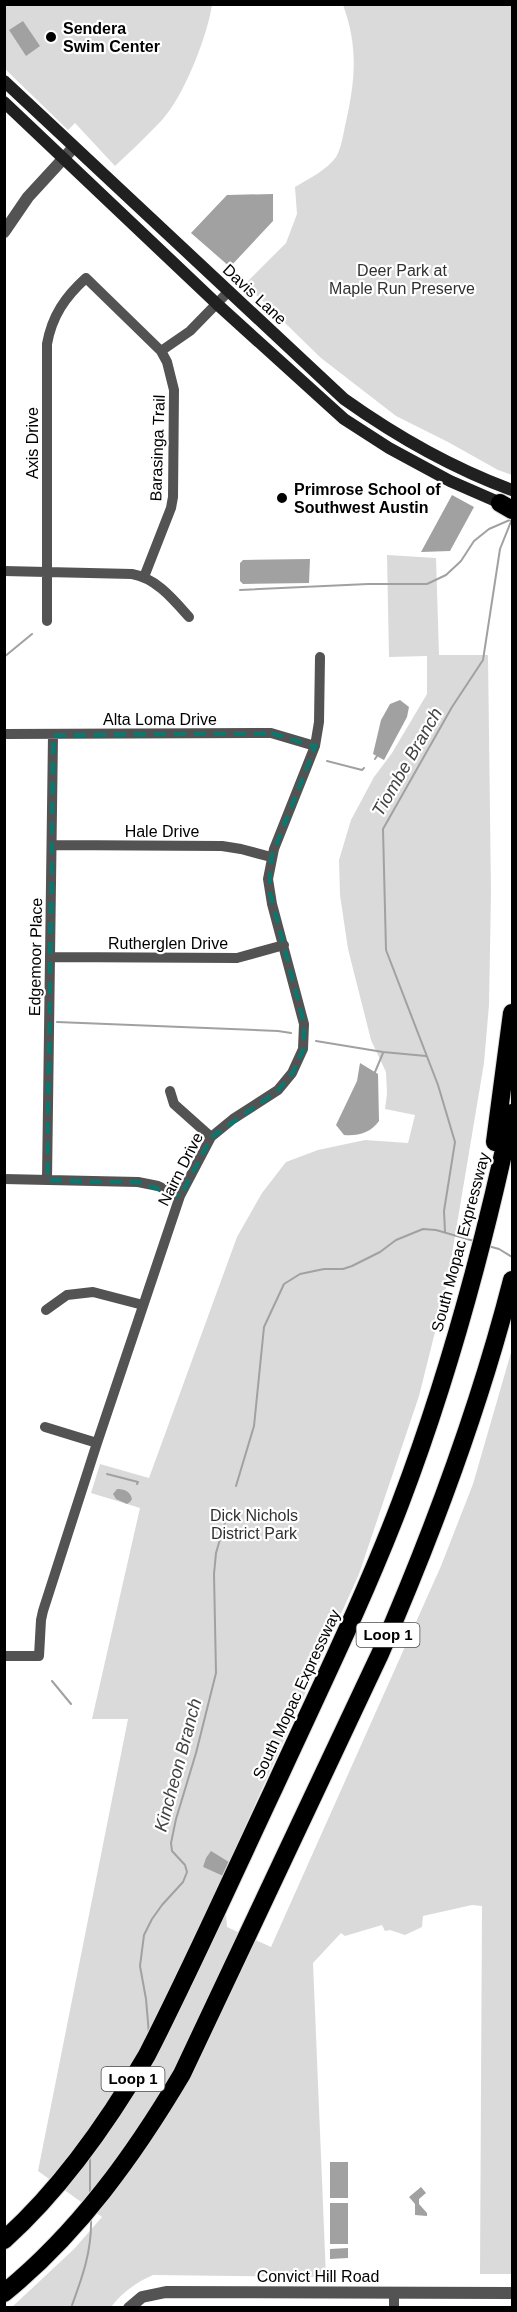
<svg xmlns="http://www.w3.org/2000/svg" width="517" height="2312" font-family="Helvetica,sans-serif">
<style>
.green{fill:#dadada}
.water{fill:#a1a1a1}
.lines{fill:none;stroke-linecap:round;stroke-linejoin:round}
.stream{stroke:#a1a1a1;stroke-width:2}
.motorway-casing{stroke:#dbdbdb;stroke-width:20}
.minor{stroke:#535353;stroke-width:10}
.tertiary{stroke:#535353;stroke-width:12}
.secondary{stroke:#202020;stroke-width:12}
.motorway{stroke:#000;stroke-width:18}
.marked{fill:none;stroke:#0f766e;stroke-width:4.5;stroke-dasharray:12 8;stroke-linejoin:round}
.poi-dot{fill:#000;stroke:#fff;stroke-width:2}
.labels{text-anchor:middle;stroke-width:4.5;stroke-linejoin:round;paint-order:stroke}
.shield{fill:#fff;stroke:#4c4c4c;stroke-width:1.5}
.shield-label{font-size:15px;font-weight:bold;fill:#000}
.poi-label{font-size:16px;font-weight:bold;fill:#000;stroke:#fff;text-anchor:start}
.park-label{font-size:16px;fill:#313131;stroke:#fff}
.street-label{font-size:16px;fill:#000;stroke:#fff}
.water-label{font-size:18px;font-style:italic;fill:#424242;stroke:#fff}
</style>
<rect width="100%" height="100%" fill="#fff"/>
<path class="green" d="M4,5H212C207,37 184,96 162,120C147,136 131,151 115,166L75,123L68,130L5,69Z
M343,5H512V475L498,470L448,442L396,416L321,358L245,284L286,243L297,214L295,187C308,179 327,170 336,157C341,149 343,136 345,126C355,82 359,48 343,5Z
M387,555L436,558L439,655H488L491,892L489,1005L484,1063L447,1284L419,1396L359,1574L229,1862L211,1852L203,1867L223,1876L227,1927L271,1947L441,1566L473,1484L512,1349V2274H480L482,1906L472,1905L423,1916L422,1927L405,1935L390,1930L385,1931L382,1925L345,1936L341,1933L313,1963L326,2277L153,2275C135,2283 123,2292 111,2307L11,2308L74,2249L102,2217L38,2171L128,1719H92L140,1508L91,1493L100,1464L149,1478L237,1237L262,1193L286,1162L318,1150L365,1140L408,1143L415,1115L385,1109L387,1094L386,1072L371,1040L348,949L340,895L339,860L351,820L374,777L392,753L427,694V656L389,657Z"/>
<path class="water" d="M23,21L40,46L26,56L9,30Z
M273,194V221L230,267L191,233L227,195Z
M452,495L474,507L450,551L421,552Z
M310,559L309,583L243,584L240,581V563L243,560Z
M400,700L409,707L407,717L384,760L373,754L381,720L390,704Z
M360,1063L378,1074L379,1121C370,1133 359,1136 344,1135L336,1125L357,1081Z
M117,1489C124,1489 130,1491 132,1499L130,1502L127,1504L116,1499L113,1494Z
M211,1851L229,1862L223,1876L203,1867L206,1858Z
M330,2162H348V2198H330Z
M421,2187L426,2193L419,2199V2204L427,2213V2216L415,2215V2204L409,2197Z
M330,2203H348V2244H330Z
M348,2248V2258L330,2259V2249Z"/>
<g class="lines">
<path class="stream" d="M240,590L368,584H427L446,575L461,561L474,541L489,529L512,519
M4,657L32,634
M375,759L377,756
M327,761L362,770L364,768
M57,1022L278,1031L291,1033
M316,1041L383,1052L426,1056
M375,1072L383,1053
M445,1232L444,1211L455,1142L438,1085L386,950L383,829L452,707L483,660L500,549L512,519
M488,1246L499,1249L512,1257
M107,1474L138,1482L137,1484
M236,1486L254,1426L264,1327L284,1284L300,1274L324,1269H343L352,1266L380,1252L396,1240L423,1229L436,1230L474,1241
M52,1681L71,1704
M149,2034L146,1999L140,1966L144,1935L152,1919L162,1905L183,1882L187,1872L185,1865L172,1851L171,1843L176,1819L196,1753L216,1673L214,1574L216,1553L226,1519
M90,2195V2156
M71,2308C82,2278 92,2251 91,2219"/>
<defs>
<path id="motorway" d="M500,503L512,510
M495,1142L512,1013
M4,2240C62,2188 108,2122 147,2055C192,1967 232,1877 274,1788C317,1694 363,1601 400,1504C448,1378 484,1245 512,1113
M4,2293C78,2233 134,2155 182,2074L380,1654C433,1532 479,1409 512,1280"/>
</defs>
<use href="#motorway" class="motorway-casing"/>
<path class="minor" d="M161,351L190,331L228,292
M4,571L132,574C156,578 173,599 189,617
M47,621V344C52,316 65,297 86,278L161,351L167,362L174,390L173,497L171,508L144,577
M4,734L271,733L315,746
M52,845L222,846L241,849L271,857
M50,957L237,958L284,945
M170,1091L174,1104L211,1137
M4,1179L138,1182L158,1186L180,1196
M47,1180L53,735
M46,1310L67,1295L93,1292L143,1305
M45,1427L97,1443
M4,1656H39L41,1620L43,1611L97,1443L180,1196L211,1137L233,1119L278,1090L292,1073L303,1049L304,1024L272,904L268,879L274,849L315,746L319,722L320,657
M394,2293V2308"/>
<path class="tertiary" d="M4,232L28,197L74,147
M129,2308L142,2297L166,2292L512,2293"/>
<path class="secondary" d="M4,81L344,399C396,436 452,468 512,490
M4,102L217,304L344,419L389,448L450,481L505,505"/>
<use href="#motorway" class="motorway"/>
</g>
<path class="marked" d="M271,733L315,746L271,857L269,890L304,1024L303,1049L292,1073L278,1090L211,1137L180,1196L138,1182L47,1180L53,735Z"/>
<g class="poi-dot">
<circle cx="51" cy="37" r="6"/>
<circle cx="282" cy="498" r="6"/>
</g>
<g class="labels">
<g class="shield">
<rect x="356.5" y="1623" width="63" height="24" rx="4.5"/>
<rect x="101.5" y="2067" width="63" height="24" rx="4.5"/>
</g>
<g class="shield-label">
<text x="388" y="1640">Loop 1</text>
<text x="133" y="2084">Loop 1</text>
</g>
<g class="poi-label">
<text x="63" y="34">Sendera<tspan x="63" dy="18">Swim Center</tspan></text>
<text x="294" y="495">Primrose School of<tspan x="294" dy="18">Southwest Austin</tspan></text>
</g>
<g class="park-label">
<text x="402" y="276">Deer Park at<tspan x="402" dy="18">Maple Run Preserve</tspan></text>
<text x="254" y="1521">Dick Nichols<tspan x="254" dy="18">District Park</tspan></text>
</g>
<g class="street-label">
<text transform="translate(255 294) rotate(43)" y="6">Davis Lane</text>
<text transform="translate(32 443) rotate(-90)" y="6">Axis Drive</text>
<text transform="translate(157 448) rotate(-88)" y="6">Barasinga Trail</text>
<text x="160" y="725">Alta Loma Drive</text>
<text x="162" y="837">Hale Drive</text>
<text x="168" y="949">Rutherglen Drive</text>
<text transform="translate(35 957) rotate(-89)" y="6">Edgemoor Place</text>
<text transform="translate(180 1169) rotate(-63)" y="6">Nairn Drive</text>
<text transform="translate(460 1242) rotate(-75)" y="6">South Mopac Expressway</text>
<text transform="translate(296 1694) rotate(-65)" y="6">South Mopac Expressway</text>
<text x="318" y="2282">Convict Hill Road</text>
</g>
<g class="water-label">
<text transform="translate(407 762) rotate(-60)" y="6">Tiombe Branch</text>
<text transform="translate(178 1765) rotate(-75)" y="6">Kincheon Branch</text>
</g>
</g>
<rect width="517" height="2312" fill="none" stroke="#000000" stroke-width="12"/>
</svg>
